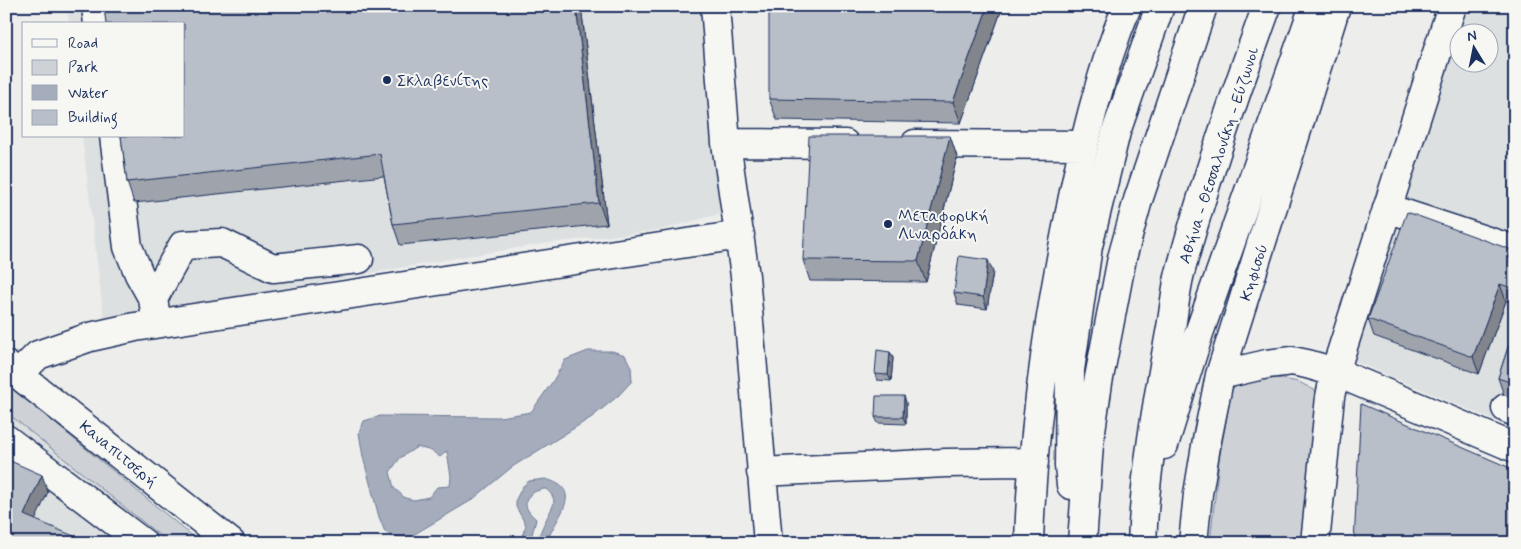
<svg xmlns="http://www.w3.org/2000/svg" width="1521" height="549" font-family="Mynerve,sans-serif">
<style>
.built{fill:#dde0e1;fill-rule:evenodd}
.green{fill:#ced2d7;stroke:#74809a}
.water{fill:#a5acbc;stroke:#6e7a96;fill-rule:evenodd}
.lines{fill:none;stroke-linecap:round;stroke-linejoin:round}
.minor-casing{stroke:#1b2f5e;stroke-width:31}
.highway-casing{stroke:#1b2f5e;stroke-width:31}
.minor{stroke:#f6f6f2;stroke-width:28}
.highway{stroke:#f6f6f2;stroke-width:28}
.wall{fill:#9fa4ac;stroke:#1b2f5e}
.shaded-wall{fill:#82868c;stroke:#1b2f5e}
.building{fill:#b9bfc8;stroke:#1b2f5e}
.poi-dot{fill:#1b2f5e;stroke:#f6f6f2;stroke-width:2}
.labels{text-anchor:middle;stroke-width:4;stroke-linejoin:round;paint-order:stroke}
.poi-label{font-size:16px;fill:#1b2f5e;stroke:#f6f6f2;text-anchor:start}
.street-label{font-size:16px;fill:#1b2f5e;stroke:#f6f6f2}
</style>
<rect width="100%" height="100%" fill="#edeeec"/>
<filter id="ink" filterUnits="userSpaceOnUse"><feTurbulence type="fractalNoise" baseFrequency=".02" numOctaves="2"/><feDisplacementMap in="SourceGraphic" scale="10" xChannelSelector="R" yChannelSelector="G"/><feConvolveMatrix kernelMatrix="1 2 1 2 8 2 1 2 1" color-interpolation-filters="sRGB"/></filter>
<g filter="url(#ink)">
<path class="built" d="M67,6H702L723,213L661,230L550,243L468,256L104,320L82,136H184V24H69Z
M1465,6H1515V429L1356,362L1353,359ZM1458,32H1488V62H1458Z
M6,412L169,543H6Z"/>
<path class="green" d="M1277,378L1299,382L1318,392L1301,543H1210L1219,460L1232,388L1247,383Z
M6,381L63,430L201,543H169L6,412Z"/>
<path class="water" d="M588,351H612L625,355L631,367L632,381L618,396L592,417L512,467L472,500L408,538L392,536L385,532L379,517L363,457L359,433L364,421L380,416L500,417L531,412L553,381L565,360ZM417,447L432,451L440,457L447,451L451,477L450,486L437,487L429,497L414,500L405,498L394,488L390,472L400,458Z
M545,479C589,490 552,520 547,543H538C539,535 542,527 546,520C552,506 560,501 546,489C538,489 525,494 526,505C527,511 532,515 536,519C535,527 530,535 532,543H523L522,536L526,525L516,507V499L523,486L529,481Z"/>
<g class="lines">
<defs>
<path id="minor" d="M96,6L98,24
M715,6L726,143L745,276L768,543
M114,136L128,247L139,274L153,299
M726,143L845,144
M915,144L1084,145
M1387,208L1515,250
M157,323L153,299L183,245L222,243L273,268L359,259
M6,365L231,543
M19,374L38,355L90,337L135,327L740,235
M1220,375L1267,364L1292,361L1307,364L1335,372L1515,448
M1506,408L1515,412
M6,439L143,543
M761,472L946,463L1034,462
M1029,543C1032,436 1047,327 1068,222C1082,149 1099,75 1127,6
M1193,543L1198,494L1207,440L1220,375L1336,6
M1315,543L1330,397L1335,372L1452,6"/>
<path id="highway" d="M1164,445L1199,333L1314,6
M1071,485L1069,466L1070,370L1088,246L1116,132L1160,6
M1082,543L1089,444L1098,383L1122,258L1138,200L1203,6
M1142,543C1145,471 1157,403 1170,333C1174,313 1175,292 1180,273C1204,183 1235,94 1267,6"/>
</defs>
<use href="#minor" class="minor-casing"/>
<use href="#highway" class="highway-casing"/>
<use href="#minor" class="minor"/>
<use href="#highway" class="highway"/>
</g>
<path class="wall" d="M104,6H581L607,224L400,245L393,224L384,176L134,203L127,182Z
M1003,6L961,123L777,120L769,99Z
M950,136L957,157L926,282L810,281L803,260Z
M1512,250L1515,258V303L1506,301L1479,374L1374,336L1368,319Z
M993,272L987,309L958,305L954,293Z
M1515,326V399L1504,395L1498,378Z
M890,352L893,358L891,381L877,380L875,374Z
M904,396L906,403V424L878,423L875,417Z"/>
<path class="shaded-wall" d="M576,6H581L607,224L599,203Z
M988,6H1003L961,123L953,102Z
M950,136L957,157L926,282L918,261Z
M1512,250L1515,258V272L1509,258Z
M988,260L993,272L987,309L983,297Z
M1515,281V295L1512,288Z
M1500,284L1506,301L1479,374L1473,357Z
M890,352L893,358L891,381L888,375Z
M904,396L906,403V424L903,417Z
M42,475L48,492L30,532L24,515Z"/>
<path class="building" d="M104,6H576L599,203L393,224L380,154L127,182L121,136H184V24H106Z
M769,6H988L953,102L769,99Z
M809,136H950L918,261L803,260Z
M1407,212L1512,250L1509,258L1515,259V281L1512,288L1500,284L1473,357L1368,319Z
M959,256L988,260L983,297L954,293Z
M1515,326V384L1498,378Z
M877,350L890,352L888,375L875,374Z
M876,396H904L903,417H875Z
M1361,404L1515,470V543H1354Z
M6,459L42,475L24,515L90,543H6Z"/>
</g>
<g class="poi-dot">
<circle cx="387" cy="80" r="5"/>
<circle cx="888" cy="224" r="5"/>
</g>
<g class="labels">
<g class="poi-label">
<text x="397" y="86">Σκλαβενίτης</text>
<text x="898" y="221">Μεταφορική<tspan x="898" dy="18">Λιναρδάκη</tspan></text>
</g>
<g class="street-label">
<text transform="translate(1218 155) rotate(-72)" y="6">Αθήνα - Θεσσαλονίκη - Εύζωνοι</text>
<text transform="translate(1253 272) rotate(-72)" y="6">Κηφισού</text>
<text transform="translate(119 453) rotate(39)" y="6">Καναπιτσερή</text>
</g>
</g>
<rect width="1521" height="549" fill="none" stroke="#f6f6f2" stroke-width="25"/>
<rect x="12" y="12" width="1496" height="524" fill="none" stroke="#1b2f5e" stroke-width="2" filter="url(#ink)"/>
<rect x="22" y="22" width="162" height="115" fill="#f6f6f2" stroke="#9ea6b7"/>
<rect x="32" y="39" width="25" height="8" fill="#f6f6f2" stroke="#9ea6b7"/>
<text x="68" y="48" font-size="15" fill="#1b2f5e">Road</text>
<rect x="32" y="60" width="25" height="15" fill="#ced2d7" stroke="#9ea6b7"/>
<text x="68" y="72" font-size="15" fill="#1b2f5e">Park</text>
<rect x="32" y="85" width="25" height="15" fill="#a5acbc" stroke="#9ea6b7"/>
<text x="68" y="98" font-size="15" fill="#1b2f5e">Water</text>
<rect x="32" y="110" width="25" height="15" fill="#b9bfc8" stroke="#9ea6b7"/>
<text x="68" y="122" font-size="15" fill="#1b2f5e">Building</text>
<g transform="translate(1474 48) rotate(350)"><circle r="24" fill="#f6f6f2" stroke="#9ea6b7"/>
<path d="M0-4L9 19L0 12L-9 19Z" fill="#1b2f5e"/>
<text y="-8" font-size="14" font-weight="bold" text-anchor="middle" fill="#1b2f5e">N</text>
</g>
</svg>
